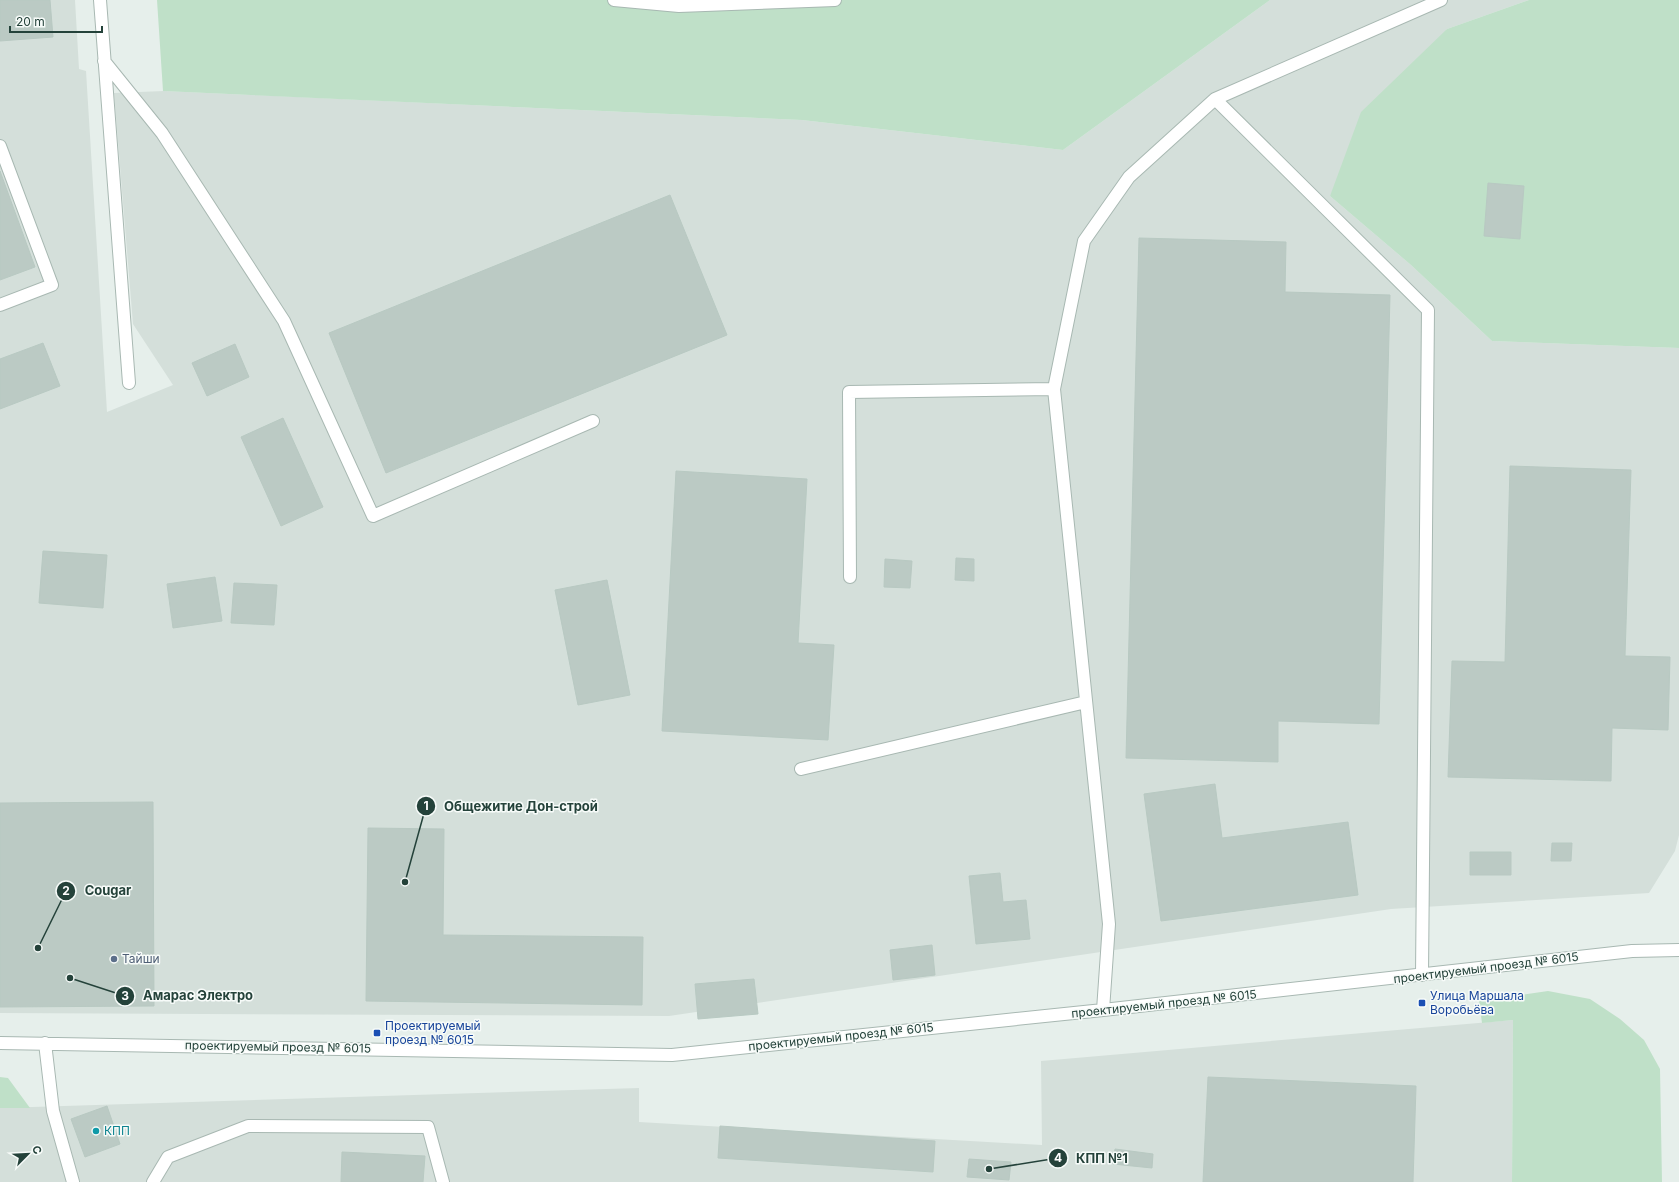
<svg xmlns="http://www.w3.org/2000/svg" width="1679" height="1182" font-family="Inter,sans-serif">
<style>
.built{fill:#d4dfda}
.green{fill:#bfe0c8}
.building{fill:#bbcac4;stroke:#b8c9c2}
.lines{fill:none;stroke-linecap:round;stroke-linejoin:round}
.minor-casing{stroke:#a8b8b2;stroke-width:14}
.minor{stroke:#fff;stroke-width:12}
.service-dot{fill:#5c6f8a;stroke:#f7fbf9;stroke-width:1.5}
.transit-dot{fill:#1a4fb4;stroke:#f7fbf9;stroke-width:1.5}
.culture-dot{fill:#0f9aa8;stroke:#f7fbf9;stroke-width:1.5}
.labels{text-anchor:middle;stroke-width:3;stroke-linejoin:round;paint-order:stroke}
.service-label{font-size:12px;fill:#4e5e75;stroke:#f7fbf9;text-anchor:start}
.street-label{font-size:12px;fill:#24423a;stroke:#f7fbf9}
.transit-label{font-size:12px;fill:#164399;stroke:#f7fbf9;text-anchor:start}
.culture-label{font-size:12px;fill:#0d838f;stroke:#f7fbf9;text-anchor:start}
.leader{fill:none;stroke:#24423a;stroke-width:1.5}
.callout-dot{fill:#24423a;stroke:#f7fbf9;stroke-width:1.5}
.mark-label{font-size:12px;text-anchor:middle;font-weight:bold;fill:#fff}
.callout-label{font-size:13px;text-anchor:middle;font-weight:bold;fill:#24423a;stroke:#f7fbf9;stroke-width:3;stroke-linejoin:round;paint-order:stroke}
</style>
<rect width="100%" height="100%" fill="#e6efeb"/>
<path class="built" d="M0,0H75L79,69L86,71L107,412L173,385L133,324L114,93L164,91L802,120L1063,150L1270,0H1529L1447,29L1330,196L1411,265L1492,341L1679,348V835L1675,851L1649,893L1391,909L669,1016L0,1013Z
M1513,1020L1512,1182H0V1108L639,1088V1122L1042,1145L1041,1061Z"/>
<path class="green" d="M157,0H1270L1063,150L802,120L163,91Z
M1529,0H1679V348L1492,341L1411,265L1330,196L1361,112L1447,29Z
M1548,991L1590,999L1620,1019L1644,1040L1660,1069L1662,1182H1512L1513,1020L1482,1023L1479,1001Z
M0,1077L8,1078L30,1108H0Z"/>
<path class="building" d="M0,0H50L53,37L0,41Z
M0,171L35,267L0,280Z
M1488,183L1524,186L1520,239L1484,236Z
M670,195L727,335L386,473L329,333Z
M1139,238L1286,242L1285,292L1390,295L1379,724L1278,721V762L1126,758Z
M43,343L60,386L0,409V359Z
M235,344L249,377L207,396L192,363Z
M283,418L323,507L281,526L241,437Z
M1510,466L1631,470L1625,656L1670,657L1668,730L1612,728L1611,781L1448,777L1452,661L1505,662Z
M676,471L807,479L798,643L834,645L828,740L662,731Z
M43,551L107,555L103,608L39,603Z
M956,558L974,559V581L955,580Z
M885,559L912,561L910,588L884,587Z
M215,577L222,621L173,628L167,584Z
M607,580L630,695L578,705L555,590Z
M234,583L277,585L274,625L231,623Z
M1215,784L1222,838L1348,822L1358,895L1161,921L1144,794Z
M153,802L154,1006L0,1007V803Z
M368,828L444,829L443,935L643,937L642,1005L366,1001Z
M1552,843H1572L1571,861H1551Z
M1470,852H1511V875H1470Z
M1000,873L1003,902L1026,900L1030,939L976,944L969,876Z
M932,945L935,975L893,980L890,950Z
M754,979L758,1014L698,1019L695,984Z
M1208,1077L1416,1086L1413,1182H1203Z
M107,1106L120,1144L85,1157L71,1119Z
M720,1126L935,1141L933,1172L718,1158Z
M1115,1149L1153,1154L1152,1168L1113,1164Z
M342,1152L425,1156L423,1182H341Z
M969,1159L1011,1162L1009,1180L967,1177Z"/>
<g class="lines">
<defs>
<path id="minor" d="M100,0L129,383
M614,0L679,6L835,0
M104,61L162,133L284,321L373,516L593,421
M1215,99L1428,310L1422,975
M0,146L52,285L0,305
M1054,389L1084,241L1129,177L1215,99L1441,0
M850,577L849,392L1054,389L1109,924L1103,1010
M801,769L1086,702
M0,1043L672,1055L1103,1010L1632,951L1679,950
M45,1043L53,1111L73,1182
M153,1182L168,1157L248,1126L428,1127L443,1182"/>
</defs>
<use href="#minor" class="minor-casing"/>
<use href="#minor" class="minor"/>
</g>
<circle class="service-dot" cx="114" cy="959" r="4"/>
<g class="transit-dot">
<rect x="1418" y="999" width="8" height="8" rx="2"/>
<rect x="373" y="1029" width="8" height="8" rx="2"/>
</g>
<circle class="culture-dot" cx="96" cy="1131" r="4"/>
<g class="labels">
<g class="service-label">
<text x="122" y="963">Тайши</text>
</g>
<g class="street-label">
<text transform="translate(1486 968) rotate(-7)" y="4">проектируемый проезд № 6015</text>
<text transform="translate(1164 1004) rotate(-6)" y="4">проектируемый проезд № 6015</text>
<text transform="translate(841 1037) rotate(-6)" y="4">проектируемый проезд № 6015</text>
<text transform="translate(278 1047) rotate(1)" y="4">проектируемый проезд № 6015</text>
</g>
<g class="transit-label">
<text x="1430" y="1000">Улица Маршала<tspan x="1430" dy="14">Воробьёва</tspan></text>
<text x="385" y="1030">Проектируемый<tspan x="385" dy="14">проезд № 6015</tspan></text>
</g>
<g class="culture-label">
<text x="104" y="1135">КПП</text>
</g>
</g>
<path class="leader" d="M405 882L426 806M38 948L66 891M70 978L125 996M989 1169L1058 1158"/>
<g class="callout-dot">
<circle cx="405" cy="882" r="4"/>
<circle cx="38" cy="948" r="4"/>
<circle cx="70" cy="978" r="4"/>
<circle cx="989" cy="1169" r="4"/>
<circle cx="426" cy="806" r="10"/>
<circle cx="66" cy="891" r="10"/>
<circle cx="125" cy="996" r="10"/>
<circle cx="1058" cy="1158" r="10"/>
</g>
<g class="mark-label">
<text x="426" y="810">1</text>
<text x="66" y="895">2</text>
<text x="125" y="1000">3</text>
<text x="1058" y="1162">4</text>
</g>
<g class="callout-label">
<text x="521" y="811">Общежитие Дон-строй</text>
<text x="108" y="895">Cougar</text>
<text x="198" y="1000">Амарас Электро</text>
<text x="1102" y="1163">КПП №1</text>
</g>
<g transform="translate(28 1154) rotate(66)" stroke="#f7fbf9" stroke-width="3" paint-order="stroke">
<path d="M0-3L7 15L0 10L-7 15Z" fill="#24423a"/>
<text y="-6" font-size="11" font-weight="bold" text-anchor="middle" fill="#24423a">С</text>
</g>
<path d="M10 26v6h92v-6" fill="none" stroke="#24423a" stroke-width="2"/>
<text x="16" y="26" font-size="12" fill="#24423a" stroke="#f7fbf9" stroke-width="3" paint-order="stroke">20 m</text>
</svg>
